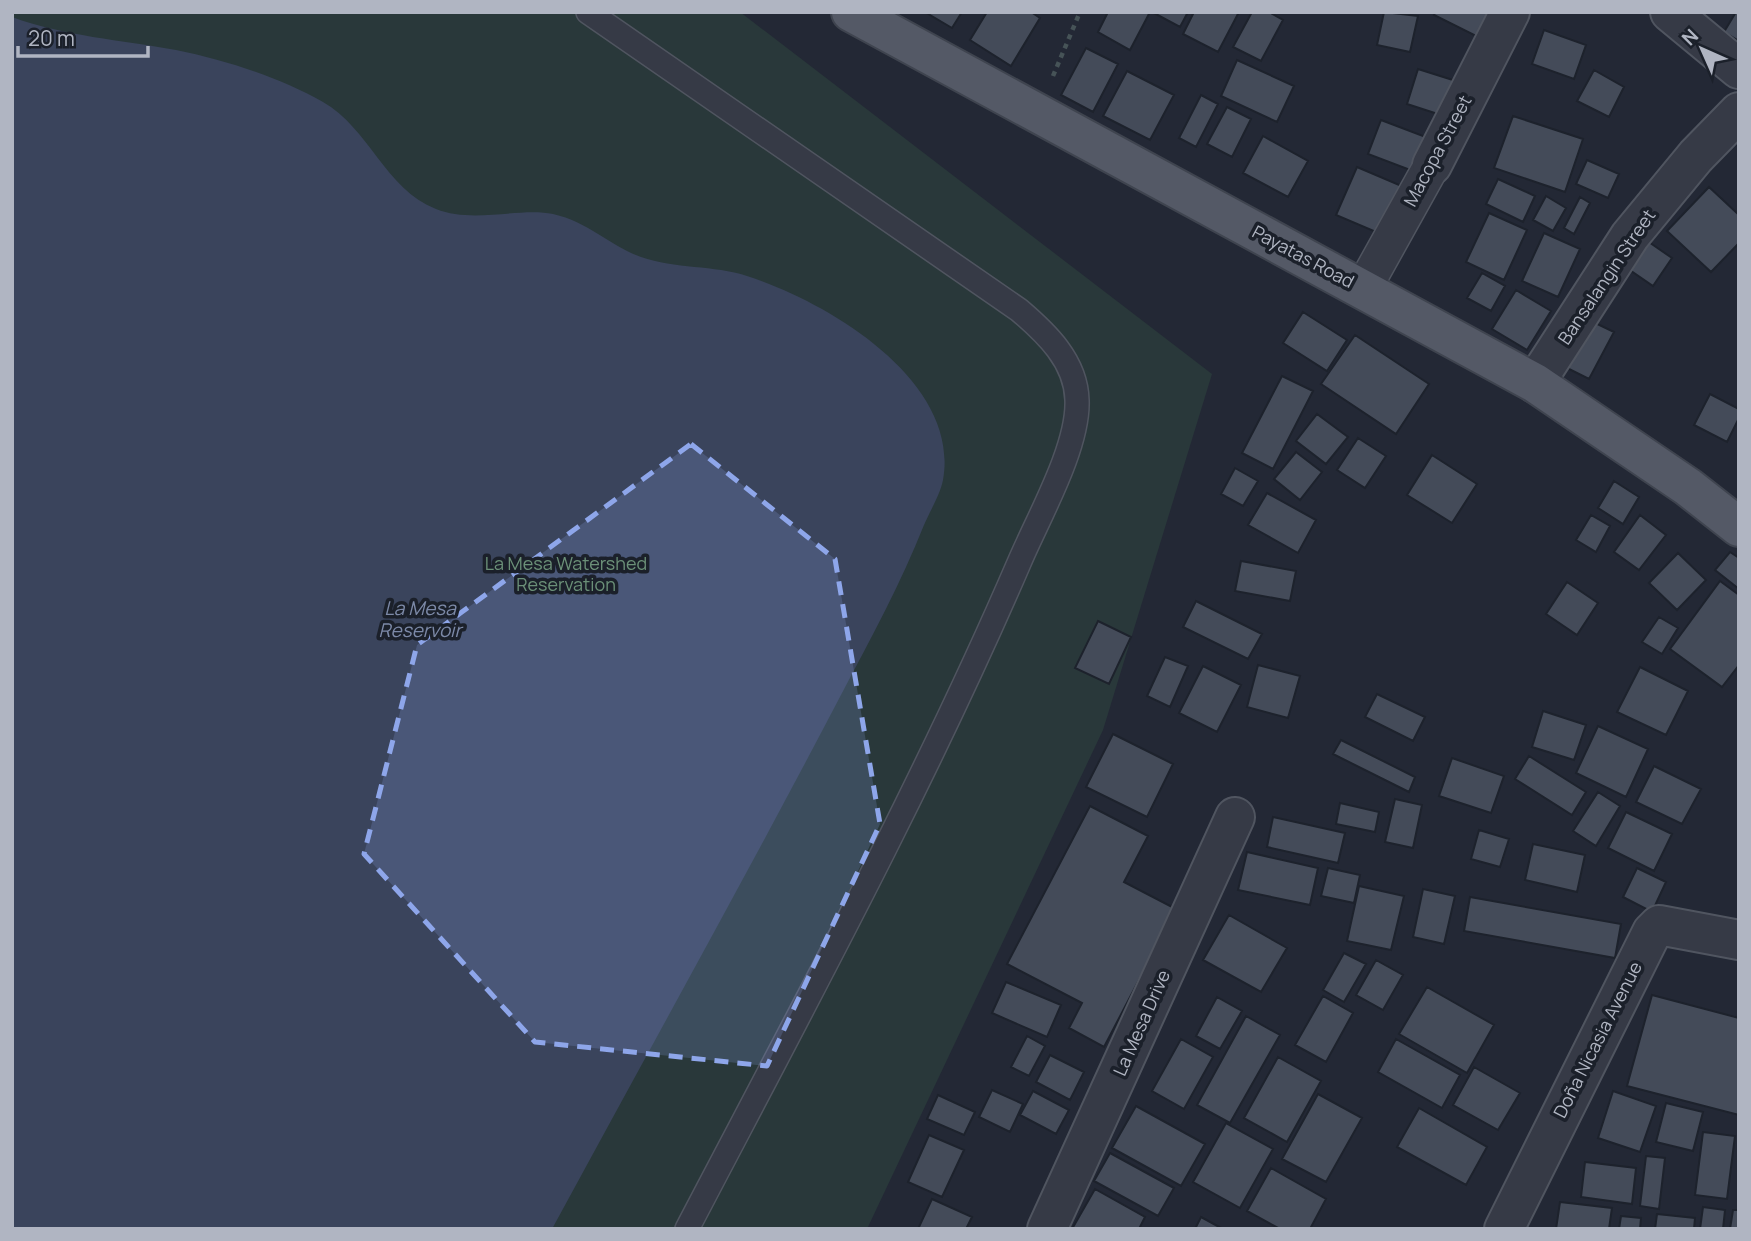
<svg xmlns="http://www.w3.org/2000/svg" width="1751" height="1241" font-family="Manrope,sans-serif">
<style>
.green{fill:#29383a}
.water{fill:#3a445c}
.building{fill:#444b59;stroke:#1d222c;stroke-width:2}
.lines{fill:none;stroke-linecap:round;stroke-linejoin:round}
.service-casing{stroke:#505560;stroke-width:26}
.pedestrian-casing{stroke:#505560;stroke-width:38}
.minor-casing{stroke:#505560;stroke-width:42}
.primary-casing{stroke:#3f444f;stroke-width:42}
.path{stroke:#465357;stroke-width:4.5;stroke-dasharray:5 5;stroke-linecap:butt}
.service{stroke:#363a46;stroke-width:23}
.pedestrian{stroke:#363a46;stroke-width:35}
.minor{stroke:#363a46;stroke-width:38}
.primary{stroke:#545966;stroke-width:38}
.marked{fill:#8ea6ea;fill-opacity:0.2;stroke:#8ea6ea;stroke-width:5;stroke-dasharray:14 9;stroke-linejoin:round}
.labels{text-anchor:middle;stroke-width:7;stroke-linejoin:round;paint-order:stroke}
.street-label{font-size:18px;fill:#b0b5c2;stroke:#1b202a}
.park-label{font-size:18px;fill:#6b9078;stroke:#1b202a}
.water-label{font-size:19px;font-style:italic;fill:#7c89a7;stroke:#1b202a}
</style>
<rect width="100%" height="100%" fill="#232835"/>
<path class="green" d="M12,12H740L1212,374L1103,730L867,1229H12Z"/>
<path class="water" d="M12,17C64,36 121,40 176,50C225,60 279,77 323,102C369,128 385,189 436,209C473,224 520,207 553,214C589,222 610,246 641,257C675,269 714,265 747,276C826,301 961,380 943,480C940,495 930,511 924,525C901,583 871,638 842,693C748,873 649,1050 552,1229H12Z"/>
<path class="building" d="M925,12H962L952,28Z
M987,12H1031L1040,18L1011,66L970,40Z
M1108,12H1150L1130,50L1098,32Z
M1152,12H1188L1180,27Z
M1194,12H1239L1218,52L1183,34Z
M1252,12H1269L1283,20L1261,61L1233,47Z
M1384,12L1418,16L1410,52L1377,45Z
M1435,12H1493L1480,38L1434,15Z
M1736,12H1739V41L1724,32Z
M1544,30L1586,45L1574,79L1532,64Z
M1086,48L1118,64L1093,112L1061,95Z
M1237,60L1294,86L1277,122L1221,96Z
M1418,69L1456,81L1444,116L1407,104Z
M1594,70L1624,87L1609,117L1577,101Z
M1127,71L1174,95L1150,140L1103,116Z
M1201,95L1218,104L1196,147L1179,138Z
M1227,107L1251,119L1232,157L1207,144Z
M1513,116L1583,139L1565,192L1494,168Z
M1381,120L1431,139L1418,173L1368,154Z
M1263,136L1308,161L1288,197L1243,173Z
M1587,160L1619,174L1608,198L1576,184Z
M1357,167L1404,187L1383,235L1336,215Z
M1498,179L1535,196L1523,222L1486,204Z
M1709,187L1739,215V243L1711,272L1667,231Z
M1546,196L1566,208L1553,231L1533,220Z
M1580,197L1590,203L1574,234L1564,228Z
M1489,213L1527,230L1504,280L1466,262Z
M1544,233L1580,249L1558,297L1522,281Z
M1643,238L1672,258L1653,286L1624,266Z
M1482,273L1505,286L1491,311L1467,298Z
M1516,290L1551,311L1527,350L1492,329Z
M1303,312L1347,340L1327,371L1283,343Z
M1587,319L1614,332L1589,379L1563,366Z
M1355,335L1429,384L1396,434L1321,384Z
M1282,376L1313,391L1273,469L1242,453Z
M1710,394L1739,409V418L1727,442L1694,425Z
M1317,414L1348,437L1326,464L1296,441Z
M1358,438L1386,456L1365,488L1337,470Z
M1296,452L1322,472L1300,500L1274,479Z
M1432,455L1477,484L1452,523L1407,495Z
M1235,468L1258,481L1243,506L1221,494Z
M1614,481L1639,497L1623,524L1598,508Z
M1267,493L1316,520L1298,553L1248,525Z
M1591,515L1610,526L1596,552L1576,540Z
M1640,515L1666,535L1639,570L1614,552Z
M1730,552L1739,558V589L1715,570Z
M1678,553L1706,580L1677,610L1649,583Z
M1241,561L1296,571L1290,601L1235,591Z
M1720,581L1739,595V665L1722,687L1670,649Z
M1567,582L1598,603L1577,635L1546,614Z
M1196,601L1262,634L1248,659L1183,627Z
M1659,617L1678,628L1662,654L1642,642Z
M1098,621L1131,637L1109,684L1075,668Z
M1165,657L1188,666L1170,707L1147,696Z
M1258,665L1300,676L1288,718L1247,707Z
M1203,666L1241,685L1217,732L1179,713Z
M1640,667L1688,691L1666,735L1617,712Z
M1377,694L1425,717L1413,741L1365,717Z
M1543,711L1586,725L1574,760L1532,747Z
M1598,726L1648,749L1626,797L1576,773Z
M1113,734L1173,764L1147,817L1086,787Z
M1341,740L1415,777L1409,792L1333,754Z
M1529,756L1586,792L1572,815L1515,779Z
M1452,758L1504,776L1491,813L1439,796Z
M1654,766L1701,789L1682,824L1636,802Z
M1598,792L1620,806L1596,846L1573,831Z
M1395,799L1422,805L1413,848L1385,842Z
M1340,803L1379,812L1375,832L1336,824Z
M1090,806L1148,836L1124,882L1176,909L1104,1047L1069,1028L1082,1003L1007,964Z
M1626,812L1672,834L1654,871L1608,848Z
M1273,817L1345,833L1338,863L1267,847Z
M1479,830L1509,839L1500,867L1471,859Z
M1533,844L1585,855L1577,892L1525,880Z
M1247,852L1318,868L1310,905L1238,890Z
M1328,868L1360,875L1354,903L1321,896Z
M1637,868L1666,882L1652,912L1623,897Z
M1359,886L1404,896L1391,950L1347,941Z
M1423,889L1455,896L1444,944L1413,937Z
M1470,897L1621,924L1615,958L1464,931Z
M1229,915L1287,948L1261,992L1203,960Z
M1344,953L1366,964L1344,1002L1323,990Z
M1376,960L1403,975L1383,1010L1356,995Z
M1006,982L1061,1005L1047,1037L992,1013Z
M1427,987L1494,1025L1467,1073L1399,1034Z
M1652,995L1739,1018V1115L1627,1086Z
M1323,996L1353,1013L1326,1062L1295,1045Z
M1217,997L1242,1011L1220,1049L1196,1036Z
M1246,1016L1280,1035L1230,1123L1197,1105Z
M1027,1036L1045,1046L1029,1076L1011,1067Z
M1181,1039L1213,1057L1184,1109L1152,1091Z
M1396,1039L1460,1075L1442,1108L1378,1072Z
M1050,1055L1084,1072L1070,1100L1036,1082Z
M1278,1057L1321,1081L1287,1142L1244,1118Z
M1474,1067L1520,1093L1498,1130L1453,1105Z
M992,1090L1023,1104L1010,1132L979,1117Z
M1033,1091L1069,1110L1056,1134L1020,1115Z
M1613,1091L1656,1106L1640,1152L1598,1138Z
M1318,1094L1362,1118L1326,1182L1282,1159Z
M938,1095L975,1112L964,1135L927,1119Z
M1666,1103L1703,1112L1693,1151L1656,1142Z
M1136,1106L1205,1144L1181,1186L1112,1148Z
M1419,1108L1487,1147L1466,1185L1397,1147Z
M1226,1123L1273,1149L1240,1208L1193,1182Z
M1703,1132L1735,1136L1727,1199L1695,1195Z
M929,1135L964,1150L942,1197L908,1182Z
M1110,1153L1174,1188L1158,1216L1094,1181Z
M1646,1156L1665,1158L1659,1209L1640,1206Z
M1585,1162L1636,1168L1632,1204L1581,1197Z
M1271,1168L1326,1199L1310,1229H1280L1247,1211Z
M1095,1189L1145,1217L1139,1229H1072Z
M932,1199L972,1217L966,1229H918Z
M1560,1202L1612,1208L1609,1229H1556Z
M1703,1207L1725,1210L1723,1229H1700Z
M1733,1210H1739V1229H1730Z
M1657,1214L1695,1218L1694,1229H1655Z
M1621,1216L1641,1218L1640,1229H1619Z
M1201,1217L1223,1229H1195Z"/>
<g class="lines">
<defs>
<path id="service" d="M588,12L1019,310C1046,333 1076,361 1077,400C1079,447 1038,518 1019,563C921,790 802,1009 687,1229"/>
<path id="pedestrian" d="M1363,289L1432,165"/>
<path id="minor" d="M1670,12L1739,69
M1432,165L1510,12
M1535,383L1630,236L1696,156L1739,112
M1047,1229L1235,817
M1504,1229L1652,932L1659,925L1739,940"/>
<path id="primary" d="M851,12L1535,383L1688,487L1739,527"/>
</defs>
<use href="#service" class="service-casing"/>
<use href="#pedestrian" class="pedestrian-casing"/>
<use href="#minor" class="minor-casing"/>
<use href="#primary" class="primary-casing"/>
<path class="path" d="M1053,76L1080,12"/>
<use href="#service" class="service"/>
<use href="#pedestrian" class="pedestrian"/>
<use href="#minor" class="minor"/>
<use href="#primary" class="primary"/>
</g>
<path class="marked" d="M691,444L835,559L880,824L767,1066L535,1042L364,854L417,645Z"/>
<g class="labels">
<g class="street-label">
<text transform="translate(1438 151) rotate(-62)" y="6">Macopa Street</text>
<text transform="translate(1303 257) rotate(28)" y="6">Payatas Road</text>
<text transform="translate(1607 277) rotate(-56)" y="6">Bansalangin Street</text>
<text transform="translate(1142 1023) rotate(-66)" y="6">La Mesa Drive</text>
<text transform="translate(1598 1040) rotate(-63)" y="6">Doña Nicasia Avenue</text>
</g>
<g class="park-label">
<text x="566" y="570">La Mesa Watershed<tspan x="566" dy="21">Reservation</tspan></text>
</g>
<g class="water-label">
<text x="420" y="615">La Mesa<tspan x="420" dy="22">Reservoir</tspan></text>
</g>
</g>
<rect width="1751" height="1241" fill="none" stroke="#b0b5c2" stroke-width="28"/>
<g transform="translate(1702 49) rotate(315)" stroke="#1b202a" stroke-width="5" paint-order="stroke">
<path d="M0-5L12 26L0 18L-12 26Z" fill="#b0b5c2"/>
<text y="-10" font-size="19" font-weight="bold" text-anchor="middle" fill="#b0b5c2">N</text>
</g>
<path d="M18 46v10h130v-10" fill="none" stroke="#b0b5c2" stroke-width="3.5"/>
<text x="28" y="46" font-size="21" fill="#b0b5c2" stroke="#1b202a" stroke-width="5" paint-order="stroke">20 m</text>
</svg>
